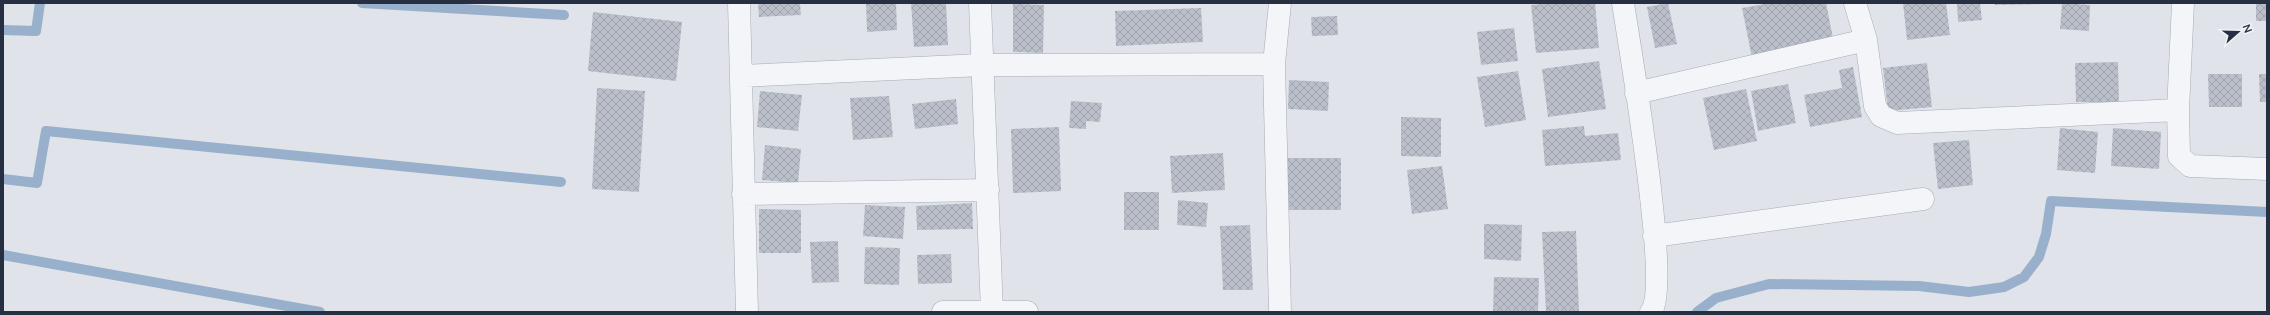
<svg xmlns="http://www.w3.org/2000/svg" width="2270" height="315" font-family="Mulish,sans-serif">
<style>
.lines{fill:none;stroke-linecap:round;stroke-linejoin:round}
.stream{stroke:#99b0cc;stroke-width:10}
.building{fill:url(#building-cross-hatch)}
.minor-casing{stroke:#a5aab5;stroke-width:23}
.minor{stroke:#f3f5f8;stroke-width:22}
</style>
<defs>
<pattern id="building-cross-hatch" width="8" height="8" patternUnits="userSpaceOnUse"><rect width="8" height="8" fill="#babfca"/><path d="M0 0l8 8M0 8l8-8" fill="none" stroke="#a0a4af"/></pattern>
</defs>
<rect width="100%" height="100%" fill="#e0e4ea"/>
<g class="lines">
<path class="stream" d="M362,3L564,15
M3,30L36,31L40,3
M3,179L37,183L46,131L561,182
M3,255L320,312
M1697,312L1716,298L1769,284L1919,286L1969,292L2004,287L2024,277L2039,257L2046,234L2051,201L2267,212"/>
</g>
<path class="building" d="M758,3H800L801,15L759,17Z
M866,3H896L897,30L867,32Z
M911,3H946L948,45L914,47Z
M1553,3H1595L1599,48L1536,53L1531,5Z
M1668,3L1677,44L1655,48L1647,7Z
M1771,3H1826L1834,43L1752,58L1742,8Z
M1903,3H1946L1950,35L1907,40Z
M1957,3H1980L1982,20L1958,22Z
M1995,3H2042V4L1995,5Z
M2062,3L2090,5L2089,31L2060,29Z
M2256,3H2267V21H2256Z
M1013,4L1044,5L1043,53L1013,52Z
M1201,8L1203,42L1116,46L1115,11Z
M593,12L682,22L676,81L588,71Z
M1337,16L1338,35L1312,36L1311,17Z
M1514,28L1518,61L1481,65L1477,32Z
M1599,61L1606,109L1548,117L1542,69Z
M2118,62L2119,102H2076L2075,63Z
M1927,63L1932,107L1888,111L1883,68Z
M1853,67L1862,117L1810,127L1804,95L1842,88L1839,70Z
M1518,71L1526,120L1485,127L1477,77Z
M2208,74H2242V107H2209Z
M2259,74H2267V102H2260Z
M1289,80L1329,82L1328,111L1288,109Z
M1788,84L1796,123L1758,131L1751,91Z
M597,88L645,91L639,192L592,189Z
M1746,89L1757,141L1714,150L1703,98Z
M760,91L802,95L798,131L757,127Z
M889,96L893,137L853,140L850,98Z
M956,99L958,124L915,129L912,104Z
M1071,101L1102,103L1100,122L1086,121V129L1069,128Z
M1401,117L1441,118V157L1401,156Z
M1584,126L1585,136L1618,133L1621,160L1545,166L1542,130Z
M1059,127L1061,191L1013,193L1011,129Z
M2060,128L2098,132L2095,173L2057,170Z
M2113,128L2161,132L2159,169L2111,166Z
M1969,140L1973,185L1938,189L1933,143Z
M765,145L801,149L798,183L762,180Z
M1223,153L1225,190L1172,193L1170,156Z
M1286,158H1341V210H1286Z
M1442,166L1448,209L1412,214L1407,170Z
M1124,192H1159V230H1124Z
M1178,200L1208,203L1206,227L1177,225Z
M972,203L973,229L917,230L916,206Z
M865,205L905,207L903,239L863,236Z
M759,209L801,210V253H759Z
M1484,224L1522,225L1521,261L1484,259Z
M1250,225L1253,290H1223L1220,226Z
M1576,231L1579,312H1546L1542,232Z
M838,241L839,282L812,283L810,242Z
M865,247L900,248L899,285L864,284Z
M951,254L952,283L918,284L917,255Z
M1494,277L1539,278L1538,312H1493Z"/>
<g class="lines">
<defs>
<path id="minor" d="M739,3L747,312
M980,3L992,312
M1623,3C1630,50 1671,284 1651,312
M1855,3L1866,40L1875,106L1881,116L1897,123L2178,110
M2183,3L2178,110L2179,156L2190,166L2267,169
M741,76L982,65L1274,64
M1636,93L1866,40
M743,194L988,190
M1654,236L1923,199
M943,312H1027
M1280,312L1274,64L1280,3"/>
</defs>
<use href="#minor" class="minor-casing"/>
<use href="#minor" class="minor"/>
</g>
<rect width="2270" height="315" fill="none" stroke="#273043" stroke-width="8"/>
<g transform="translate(2238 32) rotate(70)" stroke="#f0f3f7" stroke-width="3" paint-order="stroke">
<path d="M0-3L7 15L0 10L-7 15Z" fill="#273043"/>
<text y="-6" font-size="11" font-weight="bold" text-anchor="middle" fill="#273043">N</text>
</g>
</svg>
